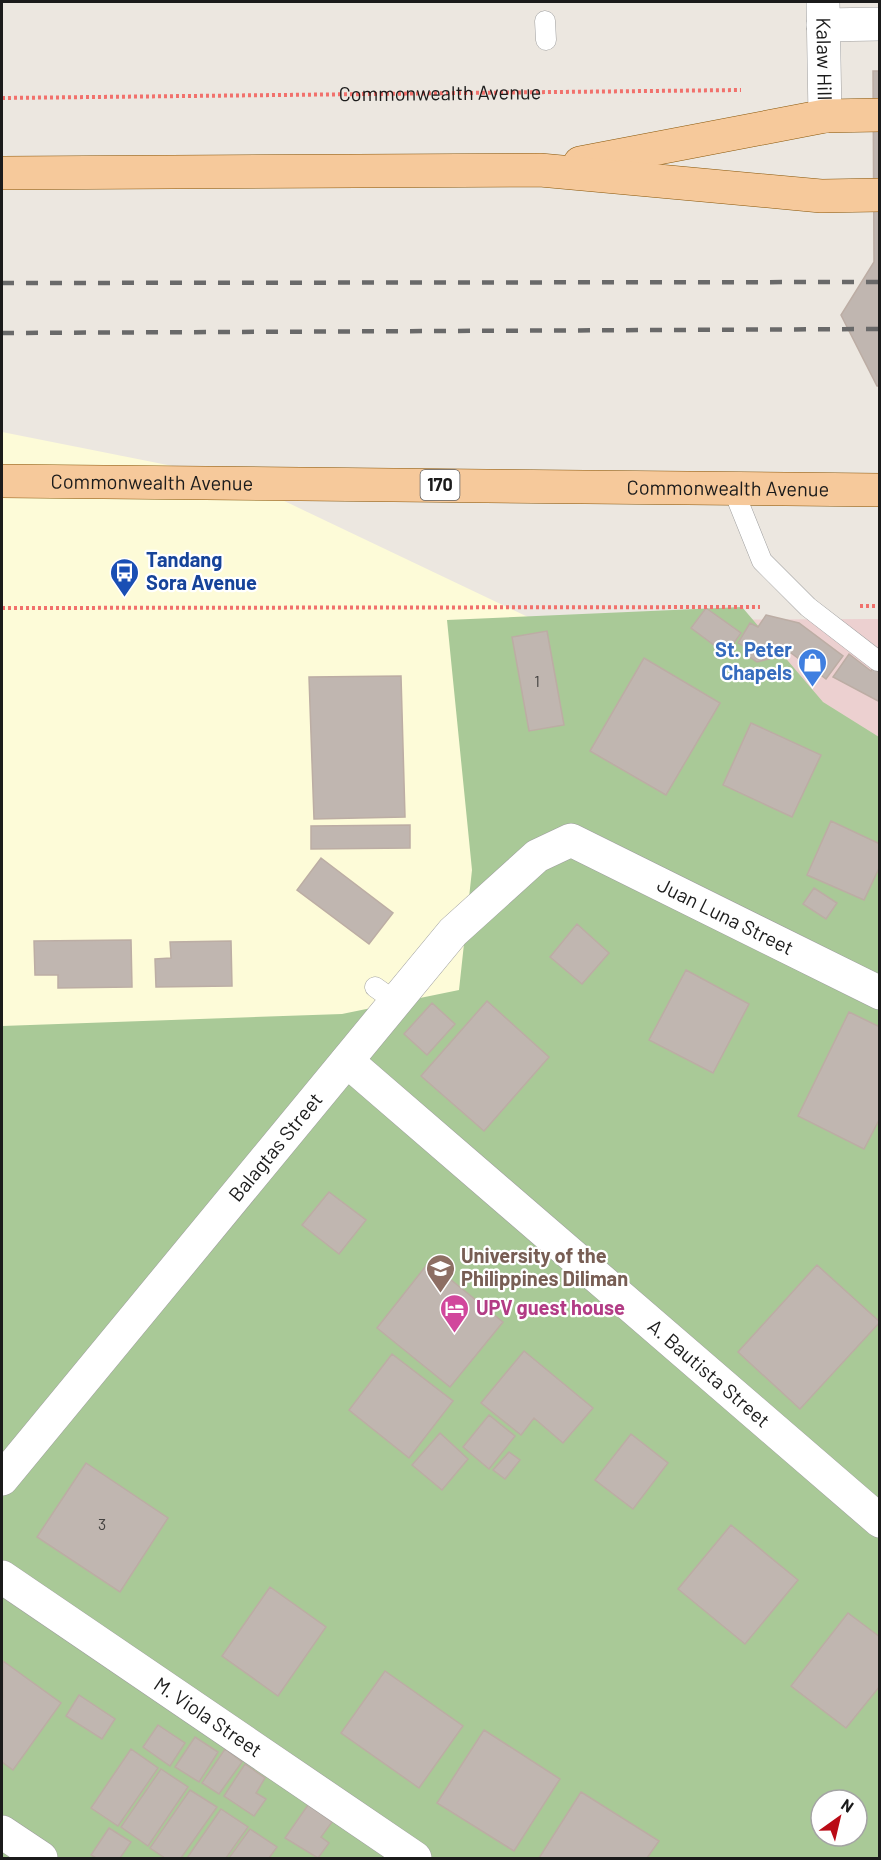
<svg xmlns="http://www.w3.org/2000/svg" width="881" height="1860" font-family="Barlow,sans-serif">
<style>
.commercial{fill:#ecd0d0}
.education{fill:#fdfbd8;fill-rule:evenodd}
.forest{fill:#a9c997;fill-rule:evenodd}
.building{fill:#c0b6b0;stroke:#bcada4;stroke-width:1.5}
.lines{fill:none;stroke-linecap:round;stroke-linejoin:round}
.lane-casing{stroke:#9f9f9f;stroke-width:21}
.street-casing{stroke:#9f9f9f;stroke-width:34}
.primary-casing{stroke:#895608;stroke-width:34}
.path{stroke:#f1716c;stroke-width:4;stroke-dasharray:3 3;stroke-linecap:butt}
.lane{stroke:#fff;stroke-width:20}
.street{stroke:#fff;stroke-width:33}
.primary{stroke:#f6c99b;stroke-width:33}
.rail{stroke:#696969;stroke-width:4.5;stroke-dasharray:12 12;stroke-linecap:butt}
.labels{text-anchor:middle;stroke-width:4.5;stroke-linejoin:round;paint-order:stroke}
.number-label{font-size:16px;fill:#444240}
.shield{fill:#fff;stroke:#5f5f5f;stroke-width:1.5}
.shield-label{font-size:18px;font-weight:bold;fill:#1b1b1b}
.street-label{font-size:20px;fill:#1b1b1b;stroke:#fff}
.transit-label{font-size:20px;font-weight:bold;fill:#164399;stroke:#fff;text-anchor:start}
.shop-label{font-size:20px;font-weight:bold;fill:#366cbe;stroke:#fff;text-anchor:end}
.education-label{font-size:20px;font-weight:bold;fill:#785e54;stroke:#fff;text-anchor:start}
.hotel-label{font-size:20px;font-weight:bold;fill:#b23c85;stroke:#fff;text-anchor:start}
</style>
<rect width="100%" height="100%" fill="#ece7e0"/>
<path class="commercial" d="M879,619V755L612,620Z"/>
<path class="education" d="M2,432L238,479L549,627L879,1858H2ZM821,1800H857V1836H821Z"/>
<path class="forest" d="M742,607L823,702L879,737V1858H2V1026L342,1014L459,990L472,870L447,620ZM821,1800H857V1836H821Z"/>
<path class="building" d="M873,71H880V386H877L841,315L874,262Z
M706,608L741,633L726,654L691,628Z
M766,615L799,623L843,656L826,679L791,653L757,662L748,656L751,650L738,643L750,623L758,627Z
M547,631L564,725L529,731L512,637Z
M849,654L871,671L880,658V702L833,677Z
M644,658L720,703L666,795L590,751Z
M401,676L405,817L314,819L309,677Z
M751,723L821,755L792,817L723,785Z
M831,821L880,844V866L864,900L807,875Z
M410,825V848L311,849V826Z
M321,858L393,913L369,944L297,890Z
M814,888L837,903L826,919L803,904Z
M577,924L609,953L582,984L550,957Z
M131,940L132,987L58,988V975H35L34,941Z
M231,941L232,986L156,987L155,959L171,958L170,942Z
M686,970L749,1004L713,1073L649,1040Z
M487,1001L549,1057L484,1131L421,1076Z
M432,1003L455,1024L427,1055L404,1034Z
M849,1012L880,1027V1118L864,1149L798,1116Z
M329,1192L366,1220L339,1254L302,1225Z
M429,1262L503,1322L450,1387L377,1328Z
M817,1265L880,1322L800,1409L738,1352Z
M524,1351L593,1408L563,1443L534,1418L521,1435L481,1403Z
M392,1354L453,1401L409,1458L349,1410Z
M489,1415L515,1436L489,1469L463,1447Z
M440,1433L468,1459L442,1490L412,1465Z
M631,1434L668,1463L633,1509L595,1480Z
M509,1452L520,1460L505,1479L493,1470Z
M86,1463L168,1518L120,1592L37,1537Z
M731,1525L798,1580L745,1644L678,1589Z
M270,1587L326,1627L278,1696L222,1656Z
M848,1613L880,1637V1686L846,1728L791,1686Z
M3,1661L61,1703L13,1770L2,1762Z
M385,1671L463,1726L419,1788L341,1733Z
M79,1695L115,1719L102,1739L66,1716Z
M158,1725L185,1743L170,1766L143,1747Z
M484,1730L560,1779L514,1851L437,1803Z
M195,1737L218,1752L199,1782L175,1767Z
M131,1749L158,1768L118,1826L91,1808Z
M225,1749L242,1762L219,1794L202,1783Z
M245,1764L265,1778L256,1793L266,1799L254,1816L224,1796Z
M161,1769L188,1787L148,1846L121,1827Z
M190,1790L217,1807L181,1858H165L150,1848Z
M581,1792L659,1841L647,1858H539Z
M308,1805L332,1822L321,1837L329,1843L318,1858L285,1838Z
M221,1809L248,1827L226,1858H187Z
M109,1828L131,1842L120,1858H96L91,1855Z
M250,1829L277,1847L269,1858H229Z"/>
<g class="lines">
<defs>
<path id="lane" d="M545,21L546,40
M733,489L762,561L808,607L878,661
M375,987L396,1002"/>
<g id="street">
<path id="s2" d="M823,2L825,116"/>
<path d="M823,25L880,24"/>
<path id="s3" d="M347,1061L880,1521"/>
<path id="s4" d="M2,1479L453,932L537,856L571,840L880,993"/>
<path id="s5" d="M2,1577L415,1858"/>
<path d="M2,1832L41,1858"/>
</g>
<g id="primary">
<path d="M580,163L825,116L880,115"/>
<path d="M2,173L540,170L821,196L880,195"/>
<path id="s6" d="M2,481L880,490"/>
</g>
</defs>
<use href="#lane" class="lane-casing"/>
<use href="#street" class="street-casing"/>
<use href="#primary" class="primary-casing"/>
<g class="path">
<path id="s1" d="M2,98L741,90"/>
<path d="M860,606H880"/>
<path d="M2,608L760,607"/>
</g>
<use href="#lane" class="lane"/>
<use href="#street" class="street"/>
<use href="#primary" class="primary"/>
<path class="rail" d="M2,283L880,282
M2,333L880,329"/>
</g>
<defs>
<symbol id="bus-pin" viewBox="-11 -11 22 30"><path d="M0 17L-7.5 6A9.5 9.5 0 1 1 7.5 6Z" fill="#1a4fb4" stroke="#fff"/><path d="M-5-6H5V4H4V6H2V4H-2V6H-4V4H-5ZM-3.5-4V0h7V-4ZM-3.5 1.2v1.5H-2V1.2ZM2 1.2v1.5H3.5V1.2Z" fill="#fff"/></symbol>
<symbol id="shop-pin" viewBox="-11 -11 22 30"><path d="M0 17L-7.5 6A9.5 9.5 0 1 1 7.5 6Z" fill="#3f7fe0" stroke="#fff"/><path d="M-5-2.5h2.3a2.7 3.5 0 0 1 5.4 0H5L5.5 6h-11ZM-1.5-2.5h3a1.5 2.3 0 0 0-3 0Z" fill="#fff"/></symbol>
<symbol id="university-pin" viewBox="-11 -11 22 30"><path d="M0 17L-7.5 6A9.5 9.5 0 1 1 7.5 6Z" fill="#8d6e63" stroke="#fff"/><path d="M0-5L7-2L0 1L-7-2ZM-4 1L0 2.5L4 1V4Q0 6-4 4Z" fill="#fff"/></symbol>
<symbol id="hotel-pin" viewBox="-11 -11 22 30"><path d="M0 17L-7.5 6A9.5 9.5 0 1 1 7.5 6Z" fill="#d1479c" stroke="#fff"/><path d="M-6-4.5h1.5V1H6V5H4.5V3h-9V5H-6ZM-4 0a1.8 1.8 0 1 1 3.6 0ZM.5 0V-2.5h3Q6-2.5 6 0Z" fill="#fff"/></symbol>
</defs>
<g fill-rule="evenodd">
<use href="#bus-pin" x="108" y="556" width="33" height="45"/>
<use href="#shop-pin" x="796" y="646" width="33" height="45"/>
<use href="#university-pin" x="424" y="1252" width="33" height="45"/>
<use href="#hotel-pin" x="438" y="1292" width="33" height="45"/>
</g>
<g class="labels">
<g class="number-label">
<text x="537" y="687">1</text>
<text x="102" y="1530">3</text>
</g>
<rect class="shield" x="420.5" y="470" width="39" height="30" rx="4.5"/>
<g class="shield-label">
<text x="440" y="491">170</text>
</g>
<g class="street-label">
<text dy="7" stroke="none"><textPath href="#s2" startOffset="57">Kalaw Hill</textPath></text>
<text dy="7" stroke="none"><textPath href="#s1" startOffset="438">Commonwealth Avenue</textPath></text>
<text dy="7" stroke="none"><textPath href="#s6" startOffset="150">Commonwealth Avenue</textPath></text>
<text dy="7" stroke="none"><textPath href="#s6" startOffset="726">Commonwealth Avenue</textPath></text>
<text dy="7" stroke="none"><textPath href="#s4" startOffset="1032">Juan Luna Street</textPath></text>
<text dy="7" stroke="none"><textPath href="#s4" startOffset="430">Balagtas Street</textPath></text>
<text dy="7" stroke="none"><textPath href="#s3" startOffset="478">A. Bautista Street</textPath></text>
<text dy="7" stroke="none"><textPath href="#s5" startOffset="249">M. Viola Street</textPath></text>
</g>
<g class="transit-label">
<text x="146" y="567">Tandang<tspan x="146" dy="23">Sora Avenue</tspan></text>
</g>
<g class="shop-label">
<text x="792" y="657">St. Peter<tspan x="792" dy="23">Chapels</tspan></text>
</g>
<g class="education-label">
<text x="461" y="1263">University of the<tspan x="461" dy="23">Philippines Diliman</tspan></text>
</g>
<g class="hotel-label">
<text x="476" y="1315">UPV guest house</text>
</g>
</g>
<rect width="881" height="1860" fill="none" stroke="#1b1b1b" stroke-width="6"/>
<g transform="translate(839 1818) rotate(34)"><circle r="28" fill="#ffffff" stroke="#a4a4a4" stroke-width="1.5"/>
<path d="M0-4.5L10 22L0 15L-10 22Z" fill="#ba0b16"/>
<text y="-9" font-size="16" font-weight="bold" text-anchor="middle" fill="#1b1b1b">N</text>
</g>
</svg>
